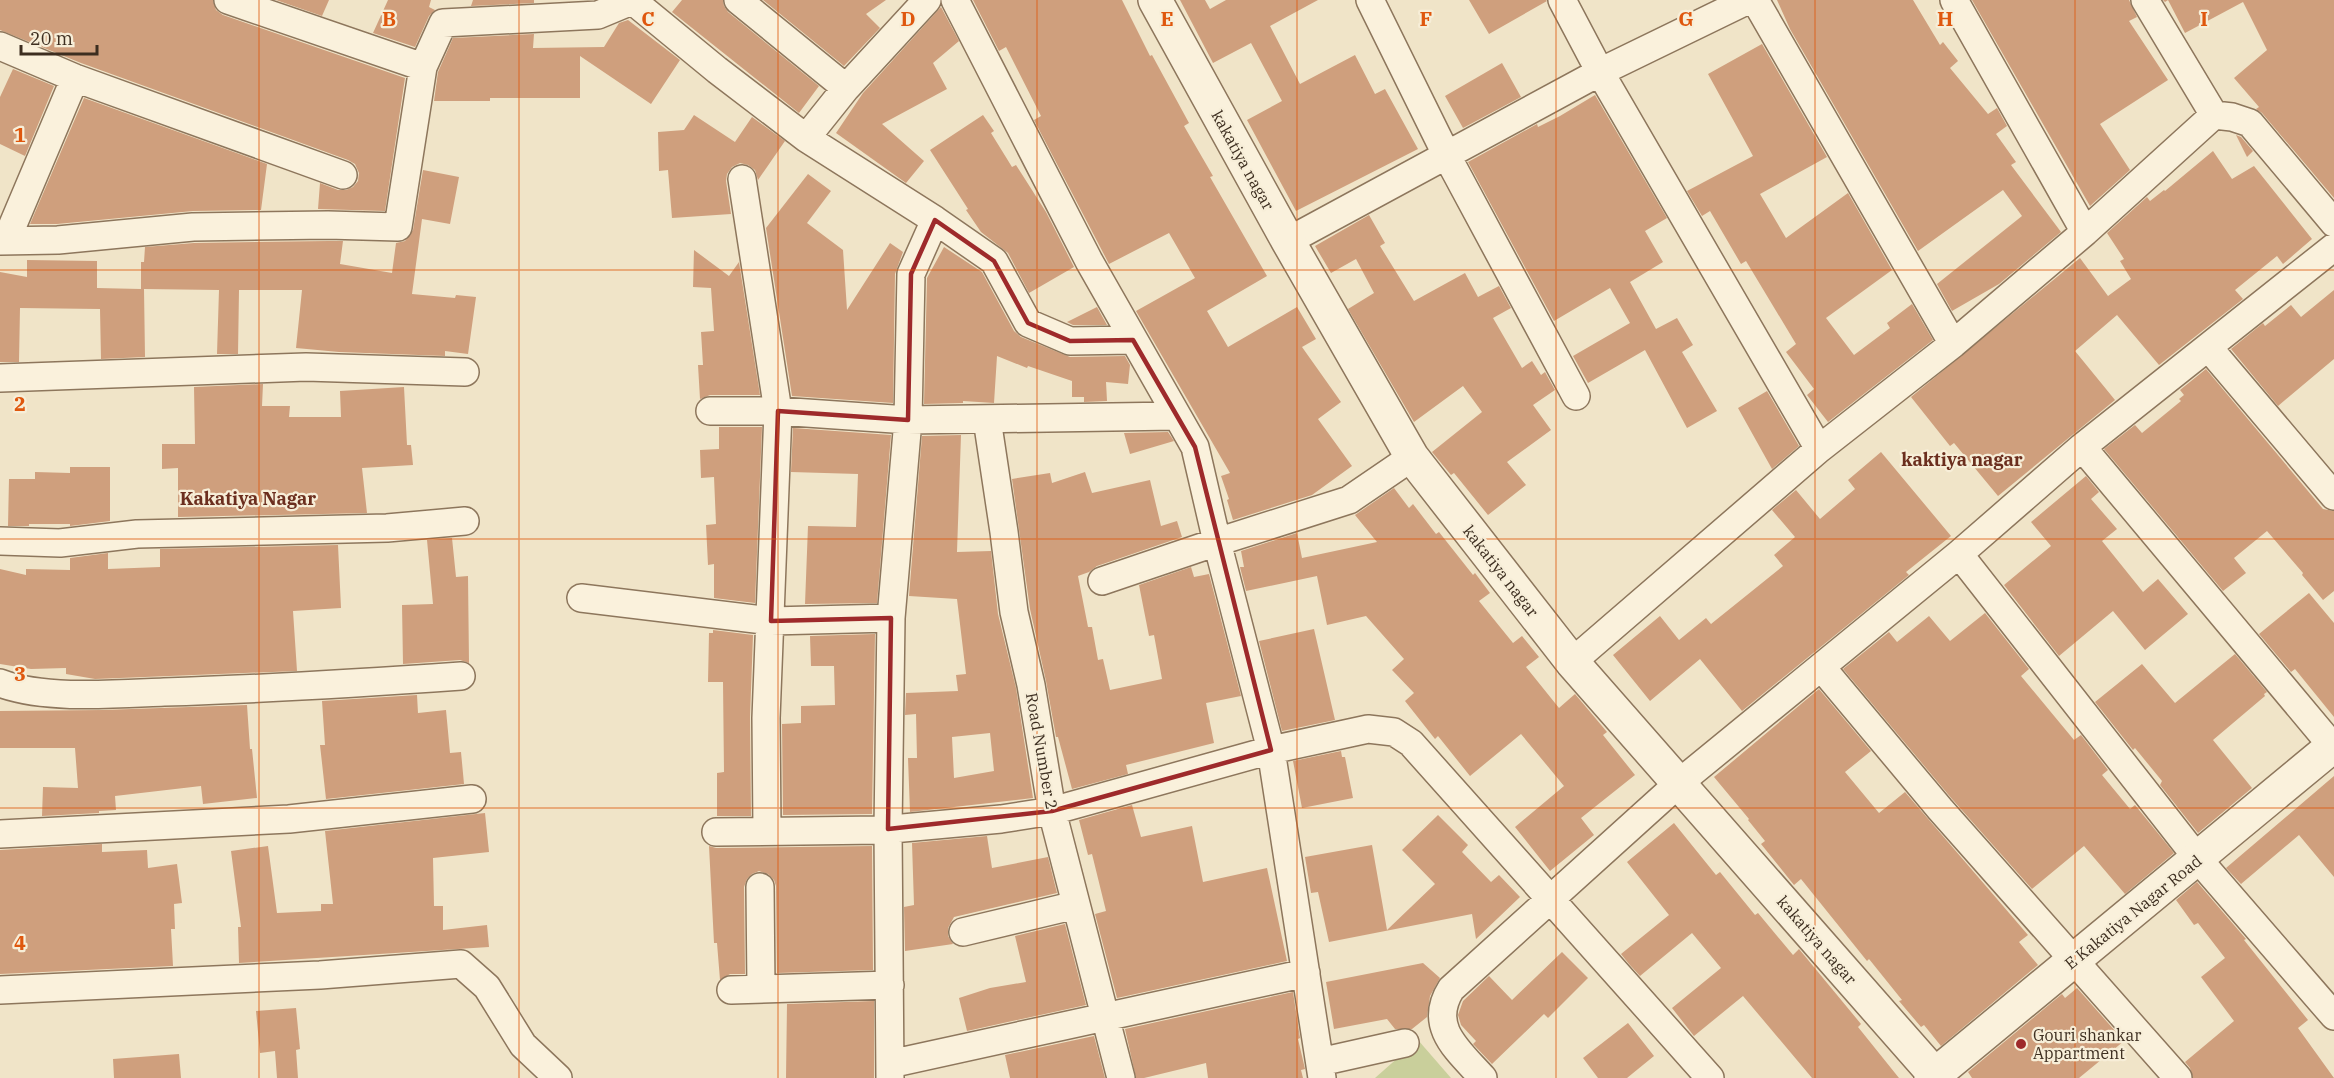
<svg xmlns="http://www.w3.org/2000/svg" width="2334" height="1078" font-family="'IBM Plex Serif',serif">
<style>
.green{fill:#c9cf9b}
.building{fill:#cf9f7d;fill-rule:evenodd}
.lines{fill:none;stroke-linecap:round;stroke-linejoin:round}
.minor-casing{stroke:#8d765c;stroke-width:30}
.tertiary-casing{stroke:#8d765c;stroke-width:36}
.minor{stroke:#faf1dc;stroke-width:27}
.tertiary{stroke:#faf1dc;stroke-width:33}
.marked{fill:none;stroke:#9e2a2b;stroke-width:4.5;stroke-linejoin:round}
.grid{fill:none;stroke:#df570d;stroke-width:1.5;stroke-opacity:0.55}
.poi-dot{fill:#9e2a2b;stroke:#f7eed8;stroke-width:2}
.labels{text-anchor:middle;stroke-width:4.5;stroke-linejoin:round;paint-order:stroke}
.street-label{font-size:16px;fill:#3d2e20;stroke:#f7eed8}
.poi-label{font-size:16px;fill:#3d2e20;stroke:#f7eed8;text-anchor:start}
.neighbourhood-label{font-size:18px;font-weight:bold;fill:#6b2e1e;stroke:#f7eed8}
.grid-label{font-size:20px;text-anchor:middle;font-weight:bold;fill:#df570d;stroke:#f7eed8;stroke-width:4.5;stroke-linejoin:round;paint-order:stroke}
</style>
<rect width="100%" height="100%" fill="#f0e4c8"/>
<path class="green" d="M1418,1040L1451,1078H1375Z"/>
<path class="building" d="M0,0H213L216,10L223,15L405,78L385,211L318,209L320,183L338,190H346L353,187L358,181L359,173L355,164L348,160L81,63L0,30Z
M276,0H329L322,16Z
M388,0H431L429,7L435,10L429,16L415,47L373,33Z
M473,0H534V3L471,6Z
M682,0H723L724,6L728,12L819,86L799,113L672,12Z
M763,0H886L866,14L880,28L844,66Z
M973,0H1122L1150,56L1152,55L1189,123L1184,126L1213,176L1210,177L1267,276L1207,311L1228,347L1297,307L1316,339L1302,347L1341,402L1318,419L1352,466L1312,495L1233,520L1227,500L1229,499L1221,476L1230,473L1136,311L1195,278L1169,233L1109,264L1034,120L1041,116L1006,47L999,51Z
M1180,0H1205L1210,9L1226,0H1318L1270,26L1300,84L1355,55L1375,94L1385,89L1418,149L1296,211L1247,120L1282,101L1251,43L1213,63Z
M1469,0H1546L1547,1L1489,34Z
M1777,0H1913L1940,45L1943,42L1958,61L1950,68L1988,114L1997,108L2007,126L1996,134L2016,162L2011,165L2061,232L1999,284L1952,311L1937,284L2022,216L2003,190L1918,251L1790,29Z
M1972,0H2129L2137,17L2129,21L2168,80L2100,124L2130,170L2090,206Z
M2163,0H2334V198L2262,113L2256,109L2259,107L2234,78L2267,50L2243,2L2185,33L2168,0L2165,2Z
M941,7L959,41L933,63L947,89L882,124L924,161L906,183L836,133L863,93Z
M628,20L680,60L651,104L580,56V98H490V101H434L438,72L453,38L534,34L533,48L604,47L619,23Z
M1762,44L1827,157L1760,194L1786,238L1848,193L1892,270L1826,318L1854,355L1890,328L1887,323L1912,304L1933,340L1828,422L1807,395L1814,389L1786,352L1796,344L1746,261L1741,264L1710,211L1702,216L1687,191L1753,156L1708,74Z
M1502,63L1521,97L1463,128L1445,96Z
M13,69L54,86L25,156L0,144V97Z
M1595,95L1667,218L1645,231L1663,262L1630,282L1656,329L1677,318L1693,345L1682,352L1717,411L1687,428L1645,350L1588,383L1573,356L1630,323L1610,288L1554,321L1468,162L1537,124L1538,127L1560,116Z
M84,98L267,164L261,210L193,211L57,224H30Z
M694,115L735,142L752,117L785,141L758,180L755,170L748,165L740,163L732,167L727,174L726,181L731,214L672,218L668,170L659,171L658,132L684,130Z
M983,115L994,131L991,133L1012,167L1016,165L1046,212L1074,267L1029,293L1008,253L981,232L966,210L968,209L930,150Z
M2236,135L2241,137L2253,151L2247,157Z
M2213,151L2232,179L2254,166L2312,239L2283,264L2277,256L2235,290L2243,299L2159,365L2117,315L2075,351L2115,400L1998,496L1954,443L1950,446L1911,397L2080,258L2108,296L2131,279L2120,261L2124,259L2107,233L2147,197L2150,201L2164,190L2165,191Z
M423,170L459,177L450,224L422,219L412,294L455,298L456,295L476,297L468,354L445,351V356L339,352L296,348L302,290H239L238,354H217L219,290L144,289L145,357L101,359L100,309L20,308L19,362H0V272L27,277V260L97,261V288L141,289V262H144L145,247L194,243L328,241H343L340,264L392,273L396,243L405,241L413,230Z
M808,174L831,191L807,223L843,250L847,310L890,243L903,252L895,274L893,403L792,396L766,228Z
M1369,215L1385,243L1380,246L1414,301L1465,273L1478,297L1499,286L1511,308L1493,318L1522,368L1532,361L1541,375L1545,372L1555,390L1533,405L1551,430L1507,462L1526,485L1488,515L1454,473L1451,475L1432,452L1482,412L1463,386L1414,422L1348,309L1374,293L1356,259L1331,273L1315,246Z
M944,247L982,272L1014,331L1021,337L1070,357L1125,356L1130,365L1128,384L1106,382L1107,401L1084,402V397H1072V381L1028,366L1027,368L997,356L994,403L963,401V403L924,404L927,278Z
M694,250L729,276L739,262L760,395H710L700,399L698,365H703L701,332L714,331L711,288L693,287Z
M2334,290V359L2278,406L2231,349L2263,323L2265,326L2291,305L2301,317Z
M1097,307L1107,325H1073L1067,322Z
M2206,369L2323,509L2334,511V591L2323,600L2302,575L2303,573L2267,531L2234,558L2246,573L2223,591L2104,449L2135,425L2142,433L2181,401L2179,399L2184,395L2180,390Z
M263,384L262,406H290L289,417H341L340,391L404,387L407,445H411L413,465L362,468L367,513L178,517V468L162,469V444H195L194,387Z
M1767,391L1799,446L1772,469L1738,408Z
M719,427H762L755,603L714,598V564L708,565L706,525L716,524L714,477L701,478L700,450L719,449Z
M793,428L891,435L877,603L805,604L808,526L856,527L858,474L791,472Z
M1168,432L1174,441L1130,454L1124,433Z
M961,435L957,552L991,551L998,614L1016,688L1033,798L910,812L908,758H917L916,714L905,715L906,693L958,691L956,675L966,674L957,599L909,596L922,436ZM990,733L994,771L954,778L952,737Z
M1881,452L1951,536L1906,572L1909,575L1742,711L1700,659L1650,701L1613,655L1660,616L1679,640L1706,618L1711,624L1783,566L1774,555L1795,537L1772,510L1796,490L1820,519L1855,489L1848,480Z
M70,467H110V521L70,526V524H29V526H8L9,479H35V472L70,473Z
M1085,472L1092,493L1150,480L1161,526L1177,521L1182,537L1097,566L1089,572L1078,576L1088,627H1092L1098,660L1103,659L1110,690L1162,679L1154,635L1149,636L1139,585L1191,567L1194,577L1209,574L1241,696L1206,703L1214,743L1126,765L1128,774L1072,789L1058,737H1056L1046,681L1030,609L1012,479L1050,473L1052,483Z
M2086,476L2099,492L2091,499L2117,529L2102,541L2143,592L2158,579L2188,614L2145,650L2113,611L2059,656L2004,585L2051,546L2031,522Z
M1394,488L1409,508L1413,504L1436,534L1439,532L1473,575L1475,573L1490,593L1479,601L1513,643L1522,636L1539,657L1526,667L1559,708L1575,694L1607,732L1603,735L1635,775L1581,818L1594,835L1550,871L1515,827L1564,786L1521,734L1470,776L1438,736L1435,739L1405,701L1414,693L1392,670L1404,659L1366,616L1327,625L1317,576L1246,591L1240,567H1244L1241,551L1297,533L1302,558L1377,542L1355,515Z
M452,538L456,577L468,576L469,663L460,660L403,664L402,605L433,604L427,540Z
M338,545L341,608L293,611L297,671L95,679L66,674V668L31,669L0,664V569L26,575V569L70,570V558L108,553V569L160,567V549Z
M2309,593L2334,623V717L2295,669L2291,672L2259,634Z
M1985,613L2029,669L2021,676L2074,740L2081,735L2108,770L2102,775L2130,809L2135,805L2174,853L2125,894L2084,846L2032,889L1952,799L1843,669L1889,632L1897,642L1929,616L1950,641Z
M1314,629L1335,720L1282,731L1259,641Z
M713,630L753,635L750,717L751,816H717V773L724,772L723,682H708L709,633H713Z
M875,634L872,814L783,815L782,724L801,723V706L835,705L834,666H811L810,636Z
M2235,654L2267,692L2264,694L2265,696L2213,740L2252,788L2198,833L2160,785L2162,781L2135,748L2133,750L2095,702L2142,664L2175,703Z
M1819,689L1871,751L1845,772L1879,813L1905,792L2028,935L2019,942L2038,965L1941,1046L1924,1025L1921,1027L1899,1001L1902,1000L1869,959L1867,961L1801,879L1794,885L1761,844L1765,841L1748,820L1749,819L1714,777Z
M417,695L418,713L446,710L450,753L461,752L464,784L326,799L320,745H325L322,701Z
M247,705L250,749H252L257,798L203,804L201,786L115,796L116,810L99,811V813L42,816L43,787L78,788L75,748H0V711L103,710Z
M1341,751L1342,757H1345L1353,798L1302,808L1293,761Z
M2334,776V877L2299,835L2241,884L2226,868Z
M1132,805L1141,837L1192,826L1203,882L1267,868L1287,961L1117,998L1095,914L1106,911L1092,854L1088,855L1079,820Z
M485,813L489,852L433,858L434,906H443V930L487,925L489,947L239,963L238,927H241L231,851L268,846L277,913L321,911V904H333L325,831Z
M1438,815L1468,845L1462,852L1491,882L1499,875L1520,897L1476,939L1472,914L1329,942L1318,892L1311,893L1305,857L1372,845L1387,930L1435,884L1402,850Z
M1674,823L1716,875L1720,872L1755,915L1758,913L1793,955L1799,949L1861,1024L1858,1027L1899,1078H1812L1743,996L1694,1036L1672,1008L1721,968L1692,933L1640,976L1629,964L1621,954L1669,915L1627,862Z
M987,836L992,868L1048,857L1057,893L954,917L948,928V936L953,944L905,951L904,907L914,905L912,843Z
M102,844V852L147,850L148,868L177,864L182,903L174,904L175,929H171L173,966L0,974V850Z
M709,846L716,848L872,846L873,970L777,973L776,886L774,880L768,874L759,871L752,874L747,879L744,887L745,974H730L720,980L717,943H714Z
M2197,882L2246,939L2244,940L2308,1020L2298,1028L2334,1078H2193L2190,1068L2185,1062L2234,1021L2201,977L2225,958L2198,923L2194,925L2176,900Z
M1065,924L1086,1005L967,1031L959,998L990,988L1026,982L1015,936Z
M1562,952L1588,978L1548,1018L1544,1014L1492,1064L1473,1044L1476,1041L1461,1025L1458,1015L1463,1001L1489,976L1512,1000Z
M1423,963L1440,978L1430,996L1427,1017L1412,1029H1395L1387,1019L1334,1029L1326,982Z
M2077,988L2124,1041L2079,1078H1972L1968,1072L2062,994L2065,998Z
M1293,992L1300,1038L1298,1039L1305,1069L1301,1070L1303,1078H1208L1206,1063L1144,1078H1136L1125,1029Z
M874,1001V1078H786L787,1004Z
M296,1008L300,1049L296,1050L298,1078H277L275,1051L260,1053L256,1011Z
M1628,1023L1654,1056L1627,1078H1598L1583,1058Z
M1094,1036L1105,1078H1010L1005,1055Z
M179,1054L181,1078H114L113,1059Z"/>
<g class="lines">
<defs>
<path id="minor" d="M228,0L423,67
M738,0L846,88
M955,0L1089,261L1195,447L1217,542L1271,750L1322,1078
M1370,0L1447,156L1576,396
M1562,0L1600,72L1819,449
M1755,0L1953,344
M1954,0L2085,232
M2145,0L2214,115L2232,117L2250,123L2334,223
M633,1L717,70L806,138L935,220L994,261L1028,323L1070,341L1133,340
M0,46L75,78L343,175
M806,138L846,88L927,0
M742,179L778,411L766,718L767,830
M0,241L58,240L193,227L328,225L398,227L423,67L443,23L598,15L634,0
M6,241L75,78
M1288,241L1600,72L1748,0
M2208,347L2334,496
M0,378L306,367L465,372
M710,411H778L908,420L1176,416
M987,419L1004,532L1014,612L1031,685L1052,811L1121,1078
M2082,447L2334,748
M0,541L60,543L137,534L387,528L465,521
M1959,554L2198,859L2334,1016
M1102,581L1217,542L1349,500L1412,457
M581,598L771,621L891,618
M1572,662L1819,449L1953,344L2085,232L2214,115
M1822,668L1940,809L2178,1078
M0,683C44,700 116,694 164,692C263,689 362,683 461,676
M716,832L881,830L1001,819L1052,811L1271,750L1368,729L1394,732L1411,743L1710,1078
M0,834L289,819L472,799
M760,887L761,989
M963,932L1076,905
M0,990L320,975L461,964L487,987L523,1045L558,1078
M731,990L890,985
M1320,1062L1405,1043
M890,1064L1306,973
M890,1078L888,829L891,618L908,420L911,274L935,220
M1483,1078C1459,1051 1427,1027 1451,989L1679,783L1959,554L2082,447L2334,247"/>
<path id="tertiary" d="M1155,0L1288,241L1412,457L1572,662L1935,1075
M1931,1078L2334,745"/>
</defs>
<use href="#minor" class="minor-casing"/>
<use href="#tertiary" class="tertiary-casing"/>
<use href="#minor" class="minor"/>
<use href="#tertiary" class="tertiary"/>
</g>
<path class="marked" d="M935,220L994,261L1028,323L1070,341L1133,340L1195,447L1271,750L1052,811L888,829L891,618L771,621L778,411L908,420L911,274Z"/>
<path class="grid" d="M259,0V1078M519,0V1078M778,0V1078M1037,0V1078M1297,0V1078M1556,0V1078M1815,0V1078M2075,0V1078M0,270H2334M0,539H2334M0,808H2334"/>
<circle class="poi-dot" cx="2021" cy="1044" r="6"/>
<g class="labels">
<g class="street-label">
<text transform="translate(1243 160) rotate(61)" y="6">kakatiya nagar</text>
<text transform="translate(1501 571) rotate(52)" y="6">kakatiya nagar</text>
<text transform="translate(1042 751) rotate(80)" y="6">Road Number 2</text>
<text transform="translate(2133 912) rotate(-39)" y="6">E Kakatiya Nagar Road</text>
<text transform="translate(1817 940) rotate(49)" y="6">kakatiya nagar</text>
</g>
<g class="poi-label">
<text x="2033" y="1041">Gouri shankar<tspan x="2033" dy="18">Appartment</tspan></text>
</g>
<g class="neighbourhood-label">
<text x="1962" y="466">kaktiya nagar</text>
<text x="248" y="505">Kakatiya Nagar</text>
</g>
</g>
<g class="grid-label">
<text x="389" y="26">B</text>
<text x="648" y="26">C</text>
<text x="908" y="26">D</text>
<text x="1167" y="26">E</text>
<text x="1426" y="26">F</text>
<text x="1686" y="26">G</text>
<text x="1945" y="26">H</text>
<text x="2204" y="26">I</text>
<text x="20" y="142">1</text>
<text x="20" y="411">2</text>
<text x="20" y="681">3</text>
<text x="20" y="950">4</text>
</g>
<path d="M21 45v9h76v-9" fill="none" stroke="#3d2e20" stroke-width="3"/>
<text x="30" y="45" font-size="18" fill="#3d2e20" stroke="#f7eed8" stroke-width="4.5" paint-order="stroke">20 m</text>
</svg>
